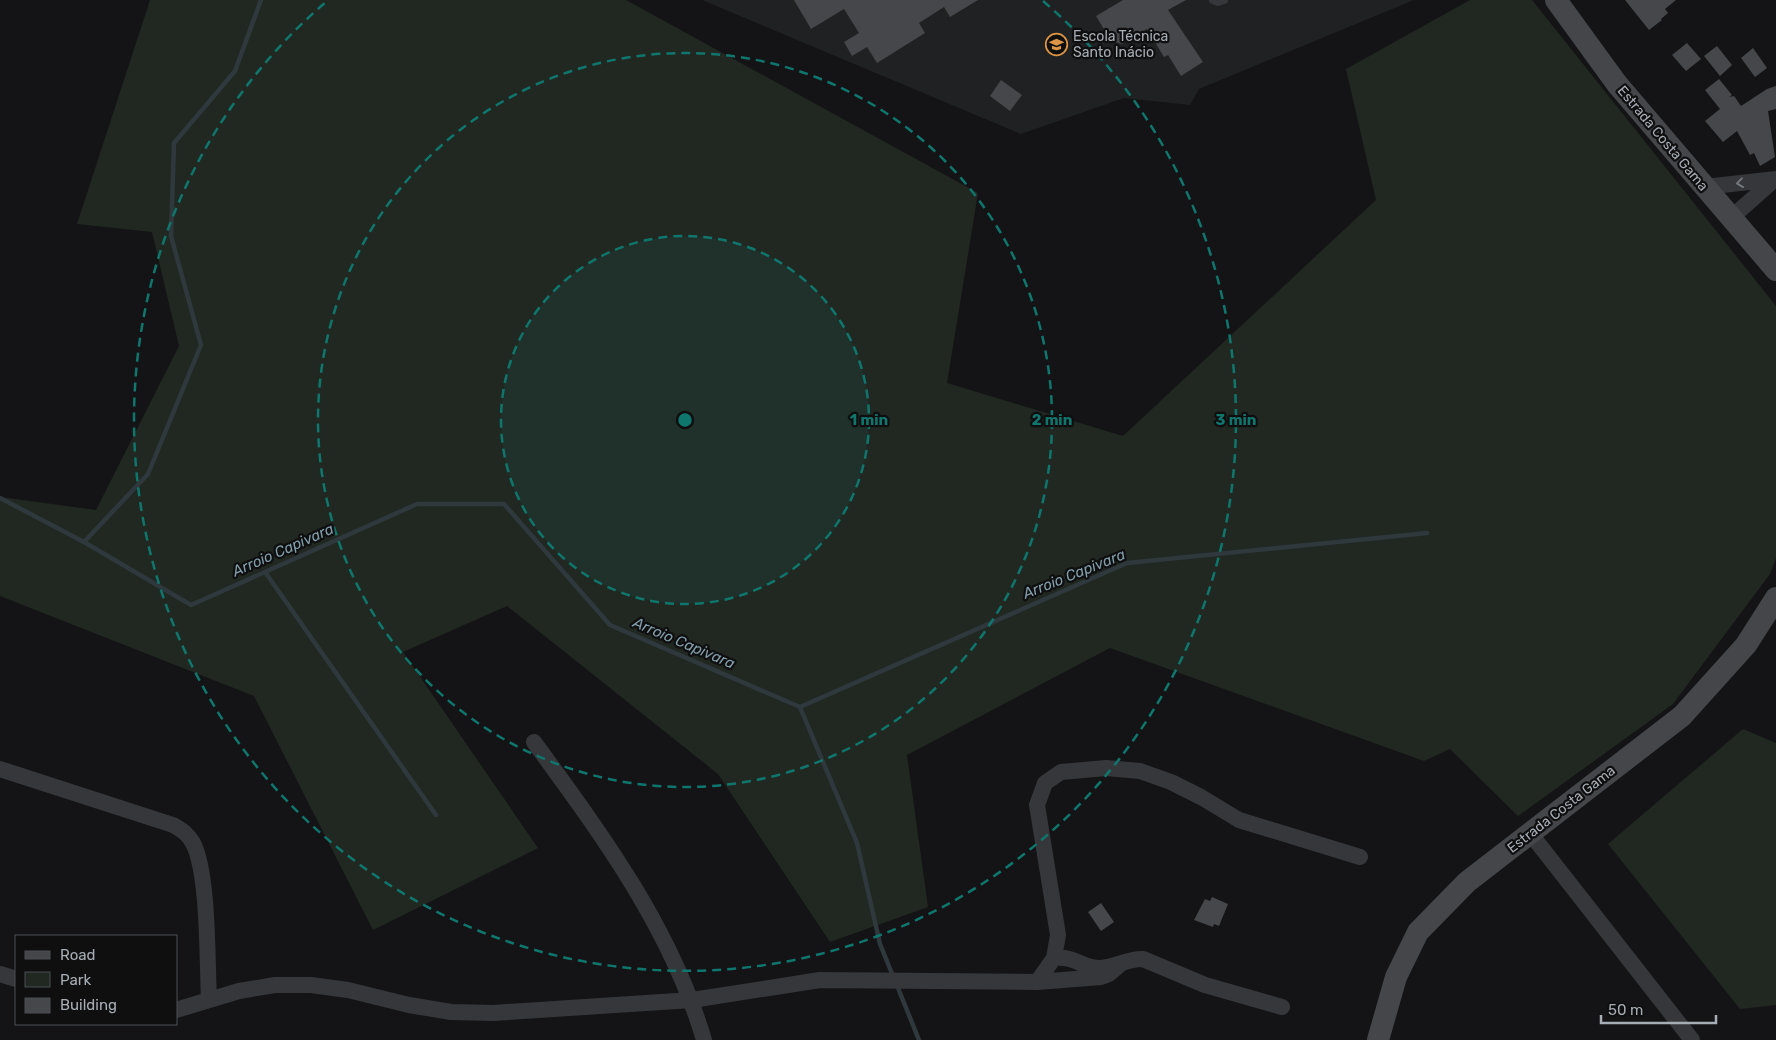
<svg xmlns="http://www.w3.org/2000/svg" width="1776" height="1040" font-family="Rubik,sans-serif">
<style>
.built{fill:#202122}
.green{fill:#212821}
.lines{fill:none;stroke-linecap:round;stroke-linejoin:round}
.stream{stroke:#2f383d;stroke-width:4.5}
.building{fill:#46474a}
.lane{stroke:#36373a;stroke-width:8}
.street{stroke:#36373a;stroke-width:16}
.secondary{stroke:#44464a;stroke-width:22}
.oneway{stroke:#74787d}
.ring{fill:none;stroke:#0f766e;stroke-width:2.5;stroke-dasharray:9 6}
.labels{text-anchor:middle;stroke-width:4.5;stroke-linejoin:round;paint-order:stroke}
.poi-label{font-size:14px;fill:#a7adb4;stroke:#0f0f10;text-anchor:start}
.street-label{font-size:14px;fill:#a7adb4;stroke:#0f0f10}
.water-label{font-size:15px;font-style:italic;fill:#829eab;stroke:#0f0f10}
.centre{fill:#0f766e;stroke:#0f0f10;stroke-width:2.5}
.ring-label{font-size:15px;text-anchor:middle;font-weight:bold;fill:#0f766e;stroke:#0f0f10;stroke-width:4.5;stroke-linejoin:round;paint-order:stroke}
</style>
<rect width="100%" height="100%" fill="#141416"/>
<path class="built" d="M702,0H1414L1199,89L1190,105L1124,98L1021,134Z"/>
<path class="green" d="M150,0H626L978,193L947,383L1123,436L1376,200L1346,69L1470,0H1532L1776,306V558L1770,574L1673,704L1518,816L1450,749L1424,761L1110,648L907,755L928,907L830,942L718,774L507,606L403,652L538,848L373,930L254,696L0,596V497L96,510L179,346L152,232L77,224Z
M1743,729L1776,743V1005L1740,1009L1608,844Z"/>
<g class="lines">
<path class="stream" d="M0,498L84,542L191,605L417,504H504L610,625L800,707L1127,563L1427,533
M84,542L148,474L201,345L171,236L174,143L235,71L261,0
M265,572L436,815
M800,707L857,843L880,944L893,976
M896,983L919,1040"/>
</g>
<path class="building" d="M794,0H978L950,17L944,7L919,23L925,33L877,63L867,47L852,56L844,42L859,33L844,9L811,29Z
M1123,0H1186L1168,10L1203,62L1181,76L1168,55L1164,57L1147,29L1122,44L1111,41L1096,16Z
M1625,0H1676L1665,9L1668,13L1661,19L1662,20L1649,30Z
M1687,43L1701,59L1686,71L1672,55Z
M1717,46L1732,65L1720,76L1704,56Z
M1753,48L1767,68L1755,77L1741,58Z
M1719,79L1732,95L1729,97L1734,96L1741,106L1767,89L1776,86V109L1768,111L1775,157L1760,166L1754,153L1750,155L1737,131L1723,142L1705,121L1720,109L1705,90Z
M1001,80L1022,95L1010,111L990,96Z
M1212,897L1228,904L1219,926L1214,924L1213,927L1194,920L1205,899L1210,901Z
M1101,903L1114,922L1101,931L1088,912Z"/>
<g class="lines">
<path class="lane" d="M1213,0L1218,2L1224,0"/>
<path class="street" d="M1705,187L1776,179
M1731,218L1775,179
M534,742C602,835 671,928 704,1040
M0,769L173,825C182,830 188,834 193,843C209,874 207,963 209,1000
M1530,833L1692,1040
M1054,958C1077,956 1081,968 1100,968C1115,968 1128,958 1143,959L1205,985L1282,1007
M0,974L16,979
M1037,982L1054,958L1058,935L1037,805L1045,783L1061,772L1106,768L1140,771L1171,782L1201,797L1239,820L1360,857
M176,1010L239,991L275,985H311L348,990L409,1005L451,1012L493,1013L692,1000L820,980L1037,982L1101,977L1109,974L1122,963"/>
<path class="secondary" d="M1556,0L1617,84L1776,270
M1378,1040L1396,977L1418,932L1467,882L1682,716L1746,645L1776,598"/>
</g>
<defs><path id="oneway-chevron" d="M-2-3.5L2.5 0L-2 3.5" fill="none" stroke-width="1.6" stroke-linecap="round" stroke-linejoin="round" transform="scale(1.25)"/></defs>
<use class="oneway" href="#oneway-chevron" transform="translate(1740 183) rotate(173)"/>
<circle cx="685" cy="420" r="184" fill="#0f766e" fill-opacity=".12"/>
<g class="ring">
<circle cx="685" cy="420" r="184"/>
<circle cx="685" cy="420" r="367"/>
<path d="M1043 1A551 551 0 1 1 327 1"/>
</g>
<defs>
<symbol id="school-ring" viewBox="-11 -11 22 22"><circle r="9.5" fill="#0f0f10" stroke="#dc9546" stroke-width="1.5"/><path d="M0-5L7-2L0 1L-7-2ZM-4 1L0 2.5L4 1V4Q0 6-4 4Z" fill="#dc9546"/></symbol>
</defs>
<g fill-rule="evenodd">
<use href="#school-ring" x="1044" y="32" width="25" height="25"/>
</g>
<g class="labels">
<g class="poi-label">
<text x="1073" y="41">Escola Técnica<tspan x="1073" dy="16">Santo Inácio</tspan></text>
</g>
<g class="street-label">
<text transform="translate(1663 138) rotate(50)" y="5">Estrada Costa Gama</text>
<text transform="translate(1561 809) rotate(-38)" y="5">Estrada Costa Gama</text>
</g>
<g class="water-label">
<text transform="translate(283 550) rotate(-24)" y="5">Arroio Capivara</text>
<text transform="translate(1074 574) rotate(-22)" y="5">Arroio Capivara</text>
<text transform="translate(684 643) rotate(23)" y="5">Arroio Capivara</text>
</g>
</g>
<circle cx="685" cy="420" r="8" class="centre"/>
<g class="ring-label">
<text x="869" y="425">1 min</text>
<text x="1052" y="425">2 min</text>
<text x="1236" y="425">3 min</text>
</g>
<rect x="15" y="935" width="162" height="90" fill="#0f0f10" stroke="#4c4e52"/>
<rect x="25" y="951" width="25" height="8" fill="#44464a" stroke="#4c4e52"/>
<text x="60" y="960" font-size="15" fill="#a7adb4">Road</text>
<rect x="25" y="972" width="25" height="15" fill="#212821" stroke="#4c4e52"/>
<text x="60" y="985" font-size="15" fill="#a7adb4">Park</text>
<rect x="25" y="998" width="25" height="15" fill="#46474a" stroke="#4c4e52"/>
<text x="60" y="1010" font-size="15" fill="#a7adb4">Building</text>
<path d="M1601 1015v8h115v-8" fill="none" stroke="#a7adb4" stroke-width="2.5"/>
<text x="1608" y="1015" font-size="15" fill="#a7adb4" stroke="#0f0f10" stroke-width="4" paint-order="stroke">50 m</text>
</svg>
